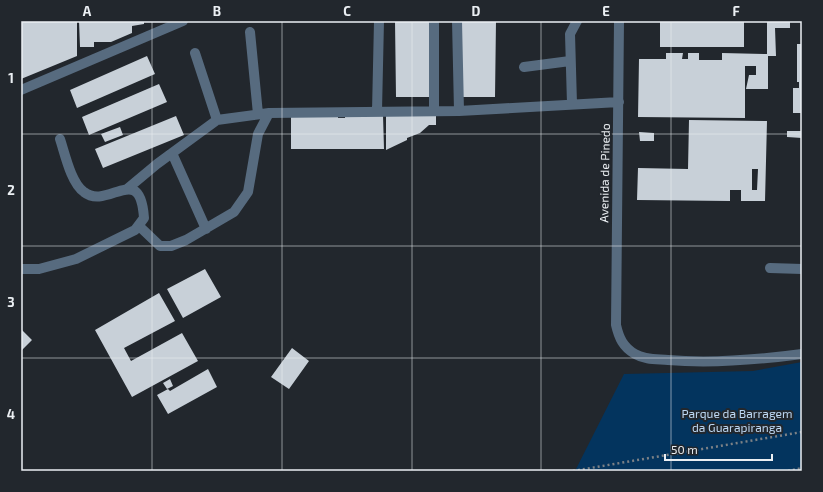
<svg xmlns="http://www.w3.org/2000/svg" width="823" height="492" font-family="'Exo 2',sans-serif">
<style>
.green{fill:#03345e}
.building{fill:#c8d0d8;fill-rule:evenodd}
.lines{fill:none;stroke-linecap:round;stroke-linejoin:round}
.path{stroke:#7c8186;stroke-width:2.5;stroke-dasharray:2 3;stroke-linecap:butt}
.minor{stroke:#576b7f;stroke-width:10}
.grid{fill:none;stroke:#ebeff3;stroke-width:1;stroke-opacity:0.55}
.labels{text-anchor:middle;stroke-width:4;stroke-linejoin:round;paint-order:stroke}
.street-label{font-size:12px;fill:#ebeff3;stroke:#22272d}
.park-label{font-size:12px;fill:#bdd7f2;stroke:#22272d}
.neatline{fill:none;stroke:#ebeff3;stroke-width:1.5}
.grid-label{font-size:13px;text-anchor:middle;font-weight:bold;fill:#ebeff3}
</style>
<rect width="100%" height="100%" fill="#22272d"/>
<path class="green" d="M802,362V471H575L624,374L753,371Z"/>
<path class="building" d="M21,21H77V56L21,79Z
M79,21H144V24L132,26V33L111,42H94V47H80Z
M395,21H429L430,97H396Z
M462,21H496L495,97H462Z
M660,21H744V47H660Z
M767,21H790V28H775L776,56H768V89H746L749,75H756V66H745V118L638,117L639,59H666V53H683L682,59H688V53H699V60H722V53L767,54Z
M797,44H802V113H793V88H799V82H797Z
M147,56L155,74L77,108L70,90Z
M159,84L167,102L89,135L82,117Z
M291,115H338V118H345V115H383L384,149H291Z
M386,115L436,116V125H429L420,133L407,138V140L386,150Z
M176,116L184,135L103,168L95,149Z
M689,120L767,121L765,201H741V190H730V201L637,200L638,168L688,169ZM752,169H758L757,190H752Z
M120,127L123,135L105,142L101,134Z
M787,131H802V138L787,137Z
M639,132L654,133V141H640Z
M205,269L221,297L183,318L167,289Z
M159,293L175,321L124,348L131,361L182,333L198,361L132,397L95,330Z
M21,329L32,340L21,351Z
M292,348L309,361L289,389L271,377Z
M208,369L217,387L168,414L157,395L168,389L170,391Z
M170,379L173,386L167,389L163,383Z"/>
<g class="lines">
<path class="path" d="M573,471L802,432
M788,471L802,468"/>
<path class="minor" d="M434,21V111
M457,21L459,111
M619,21L616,325C619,338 623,347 635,354C645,360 657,359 668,360C713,364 757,360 802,354
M250,32L258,114
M195,53L217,120
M524,67L570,61
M21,90L183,21
M572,104L570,34L577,21
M377,111L379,21
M172,153L206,229
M127,189L157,164L217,120L269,113
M139,226L160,246H171L186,240L234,212L248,192L258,134L269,113L459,111L619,102
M770,268L802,269
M21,269H39L76,259L135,230L144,218C140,160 108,211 84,192C71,183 65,154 60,139"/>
</g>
<path class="grid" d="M152,21V471M282,21V471M412,21V471M541,21V471M671,21V471M21,134H802M21,246H802M21,358H802"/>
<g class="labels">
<g class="street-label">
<text transform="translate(605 173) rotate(-89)" y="4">Avenida de Pinedo</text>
</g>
<g class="park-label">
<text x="737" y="418">Parque da Barragem<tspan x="737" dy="14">da Guarapiranga</tspan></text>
</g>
</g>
<rect width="823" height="492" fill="none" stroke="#22272d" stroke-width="44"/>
<path d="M665 454v6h107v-6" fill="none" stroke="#ebeff3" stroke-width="2"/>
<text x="671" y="454" font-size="12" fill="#ebeff3" stroke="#22272d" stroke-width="3" paint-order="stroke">50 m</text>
<rect x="22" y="22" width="779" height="448" class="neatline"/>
<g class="grid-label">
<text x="87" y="16">A</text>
<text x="217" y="16">B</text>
<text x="347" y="16">C</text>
<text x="476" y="16">D</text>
<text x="606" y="16">E</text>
<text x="736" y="16">F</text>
<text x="11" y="83">1</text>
<text x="11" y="195">2</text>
<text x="11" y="307">3</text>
<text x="11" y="419">4</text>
</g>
</svg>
